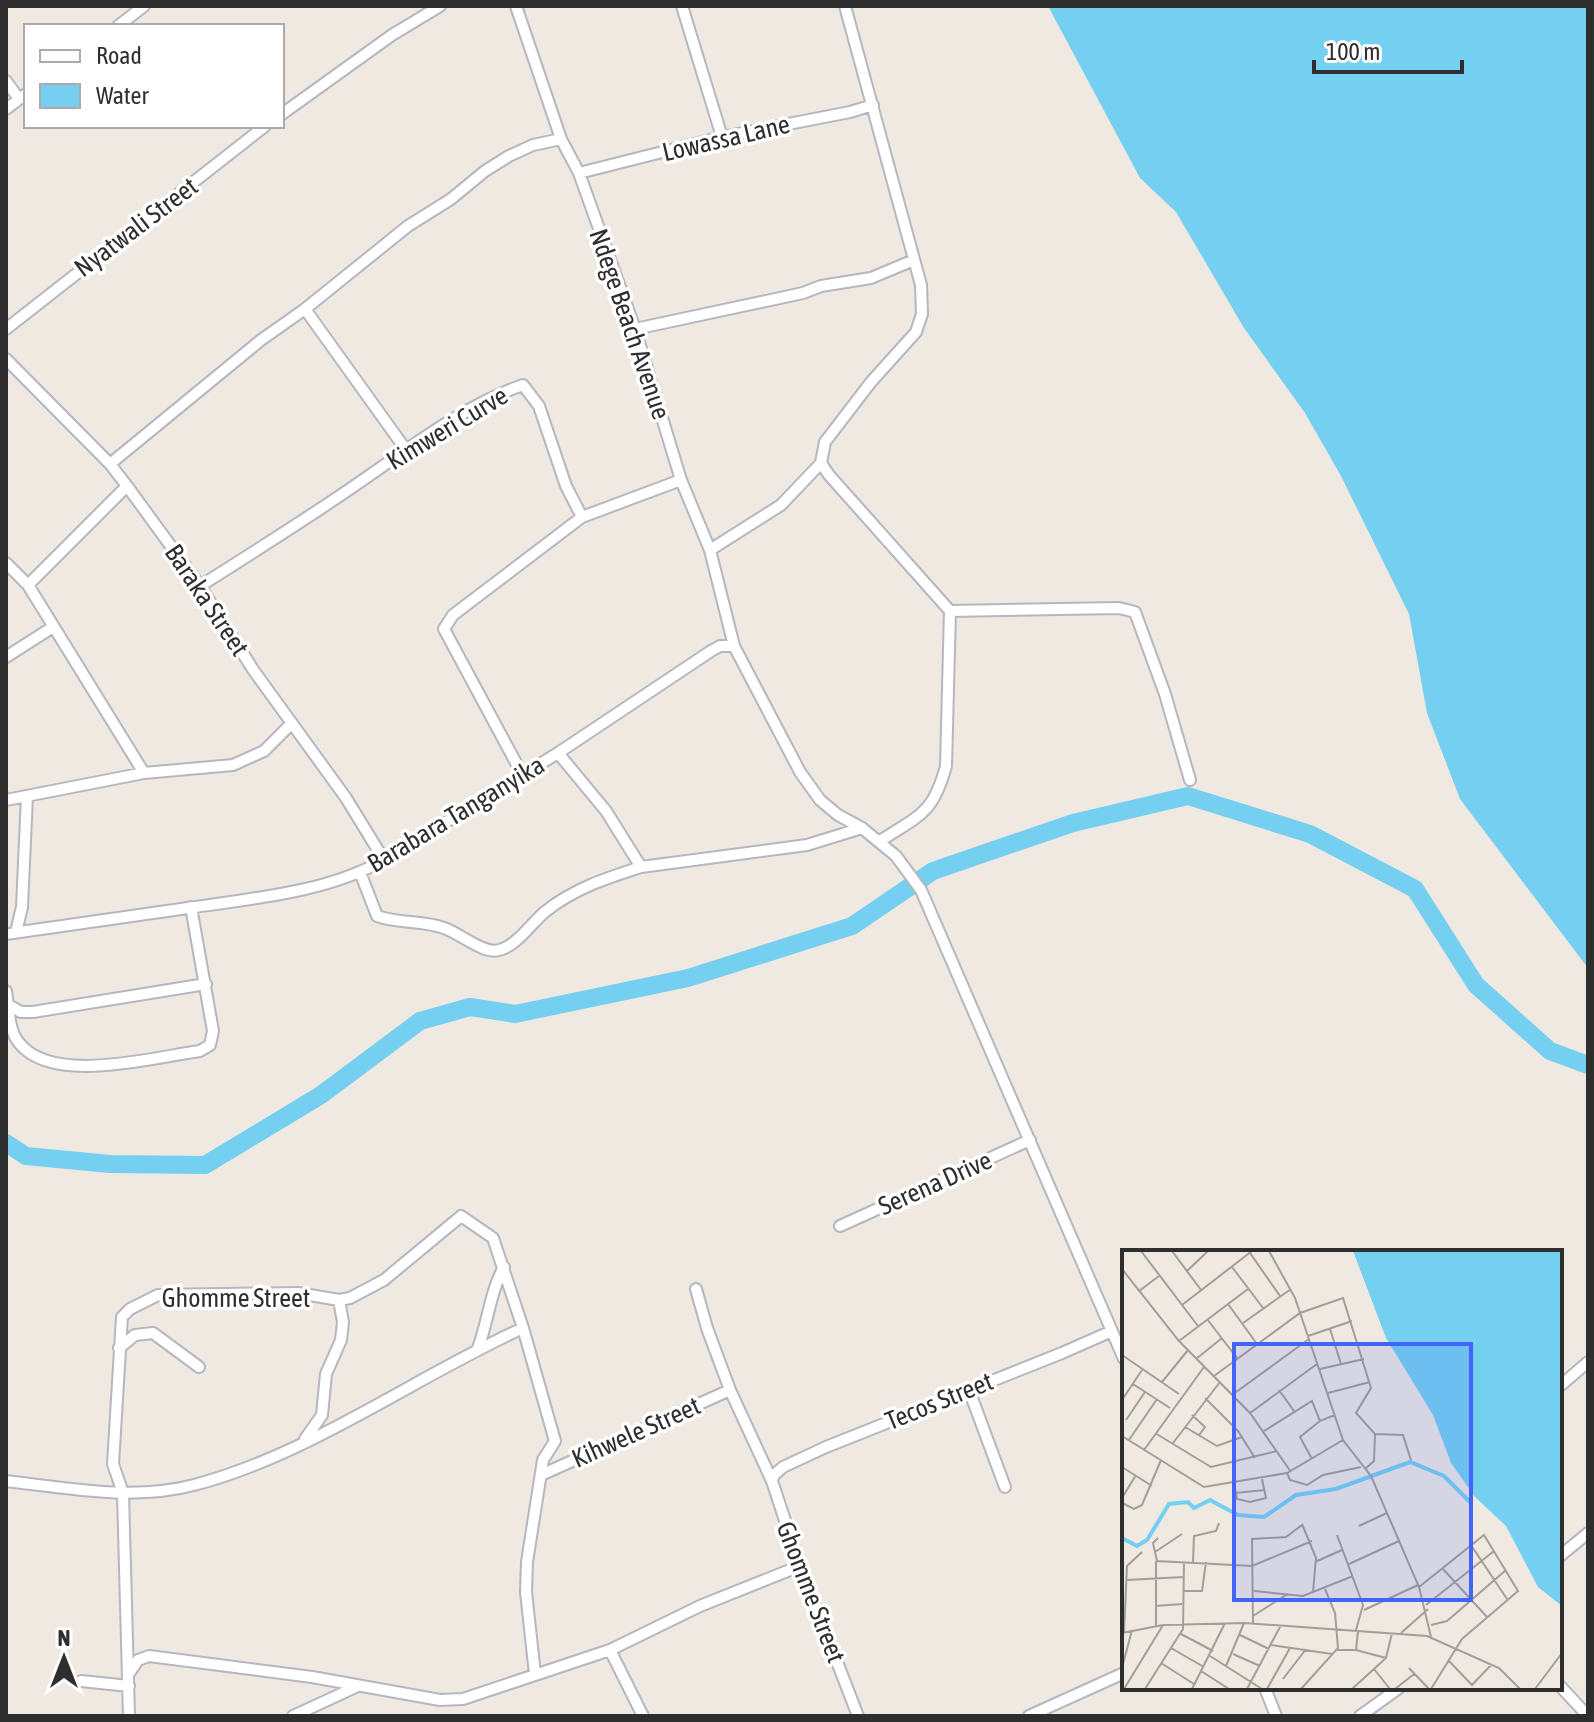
<svg xmlns="http://www.w3.org/2000/svg" width="1594" height="1722" font-family="'Asap Condensed',sans-serif">
<style>
.water{fill:#75cff0}
.lines{fill:none;stroke-linecap:round;stroke-linejoin:round}
.river{stroke:#75cff0;stroke-width:18}
.minor-casing{stroke:#b4b7c1;stroke-width:14}
.minor{stroke:#fff;stroke-width:10}
.labels{text-anchor:middle;stroke-width:7;stroke-linejoin:round;paint-order:stroke}
.street-label{font-size:26px;fill:#2e2e2e;stroke:#fff}
.inset-river{fill:none;stroke:#75cff0;stroke-width:4}
.inset-road{fill:none;stroke:#a29e99;stroke-width:2}
.view{fill:#4264fb;fill-opacity:0.15;stroke:#4264fb;stroke-width:4}
.inset-edge{fill:none;stroke:#2e2e2e;stroke-width:4}
</style>
<rect width="100%" height="100%" fill="#efe9e1"/>
<path class="water" d="M1048,6H1588V968L1460,799L1427,713L1409,614L1341,476L1305,413L1244,328L1176,212L1140,178Z"/>
<g class="lines">
<path class="river" d="M6,1143L26,1156L110,1164L205,1165L321,1095L420,1021L470,1007L515,1014L688,978L852,926L933,871L1073,823L1188,796L1310,834L1415,889L1476,985L1550,1051L1588,1065"/>
<defs>
<path id="minor" d="M516,6L561,139L579,173L635,329L681,480L710,550L734,646L800,772L820,800L838,815L862,828L896,856L921,890L1124,1359
M682,6L722,137
M845,6L921,285L922,314L916,332L871,382L825,442L821,463L829,475L950,611L946,766C933,814 920,815 880,841
M118,26L144,6
M6,81L19,99
M6,109L26,94
M282,114L392,35L440,6
M579,173L722,137L850,112L873,105
M305,309L406,450
M6,329L265,126
M635,329L803,293L821,286L871,278L914,260
M6,359L110,464L127,486L200,586L254,671L346,798L384,860
M110,464L261,340L305,309L408,226L451,199L485,171L509,156L533,145L561,139
M710,550L781,505L821,463
M6,563L28,585L144,773
M28,585L127,486
M200,586C254,552 308,518 360,482C411,447 465,405 523,385L539,406L566,486L582,517L681,480
M950,611L1119,608L1135,612L1165,694L1190,780
M6,657L53,627
M558,753L606,811L641,867
M522,774L444,629L453,615L582,517
M6,800L144,773L233,765L264,751L292,723
M360,872L377,916C399,924 422,920 444,928C459,933 485,955 499,950C517,946 532,922 546,911C575,888 607,878 641,867L807,845L862,828
M16,932L22,907L27,796
M6,934C67,925 128,916 188,908C254,898 325,893 384,860L558,753L711,651L720,646H734
M6,991C9,1008 8,1031 20,1044C54,1085 154,1057 200,1051L210,1045L213,1031L191,907
M8,1005L21,1012H33L206,984
M461,1216L493,1238L523,1328L555,1441L543,1460L527,1562L526,1592L535,1674
M840,1226L1030,1140
M696,1289L707,1328L730,1390L772,1481L800,1566L858,1716
M119,1348L135,1335L153,1333L199,1367
M478,1348C488,1322 490,1292 504,1267
M1560,1386L1588,1362
M969,1390L1005,1487
M305,1439L322,1415L326,1374L341,1340L343,1322L339,1300
M541,1475L730,1390
M6,1481C67,1488 133,1501 194,1485C309,1455 415,1377 523,1328
M772,1481L774,1475L783,1467L826,1447L1062,1353L1112,1331
M1560,1556L1588,1533
M610,1650L643,1716
M130,1672L138,1660L149,1656L312,1677L440,1700L463,1699L610,1650L700,1606L800,1566
M81,1681L129,1686
M1560,1686L1588,1716
M1265,1688L1276,1716
M129,1716L123,1493L113,1464L122,1317L130,1309L158,1295L298,1293L339,1300L350,1298L384,1280L460,1217
M293,1716L358,1686
M1029,1716L1124,1673
M1360,1716L1399,1688"/>
</defs>
<use href="#minor" class="minor-casing"/>
<use href="#minor" class="minor"/>
</g>
<g class="labels">
<g class="street-label">
<text transform="translate(726 138) rotate(-13)" y="9">Lowassa Lane</text>
<text transform="translate(136 227) rotate(-37)" y="9">Nyatwali Street</text>
<text transform="translate(630 324) rotate(71)" y="9">Ndege Beach Avenue</text>
<text transform="translate(447 428) rotate(-31)" y="9">Kimweri Curve</text>
<text transform="translate(207 600) rotate(56)" y="9">Baraka Street</text>
<text transform="translate(456 814) rotate(-31)" y="9">Barabara Tanganyika</text>
<text transform="translate(935 1183) rotate(-24)" y="9">Serena Drive</text>
<text x="236" y="1307">Ghomme Street</text>
<text transform="translate(939 1401) rotate(-22)" y="9">Tecos Street</text>
<text transform="translate(636 1432) rotate(-24)" y="9">Kihwele Street</text>
<text transform="translate(811 1592) rotate(69)" y="9">Ghomme Street</text>
</g>
</g>
<g transform="translate(1122 1250)">
<rect width="440" height="440" fill="#efe9e1"/>
<path d="M231,1H440V356L416,337L384,276L353,247L329,213L311,165L264,88Z" fill="#75cff0"/>
<path class="inset-river" d="M0,288L15,296L25,290L47,254L66,252L72,258L88,250L116,265L142,267L174,245L214,239L288,212L322,226L349,253"/>
<path class="inset-road" d="M19,1L76,76M50,1L79,40M147,1L173,48L221,190L249,226L297,337L309,387M128,3L158,46M110,17L141,58M0,19L57,91L128,163L169,222M65,21L86,1M17,41L37,26M106,54L135,94M60,55L130,1M85,69L115,108M121,73L169,39M208,79L219,114M186,86L230,71M57,91L126,39M0,105L57,144M74,109L100,88M198,119L242,109M92,126L178,63L221,48L249,138L234,163L253,184L252,211L243,219M40,132L66,100M11,134L48,158M157,140L172,161M206,143L248,132M110,145L187,89M83,148L116,181L133,208M0,150L20,120M128,163L195,114M70,165L83,177L77,185M4,170L23,142M63,177L95,196L120,187M142,181L190,151L198,171L213,165M33,183L89,217L155,201M253,184L281,185L289,210M0,186L82,237L165,223L221,190M7,190L35,149M51,193L98,132M22,200L82,117M190,209L178,187L198,171M0,217L30,236M165,223L168,230L185,235L201,225L239,217M112,233L115,249L128,252L144,248L140,229M113,243L143,240M0,248L14,225M0,253L12,259L20,255L39,210M180,274L194,308L191,342M237,276L265,263M215,285L241,355L234,380M36,288L31,293L35,311L130,316L190,291M349,295L385,349M33,302L60,284M34,311V376M71,312L72,286L94,281L97,273M193,312L220,300M227,314L277,291M321,319L365,367M5,330L61,327M297,337L362,285L396,341L340,389L309,439M61,341H80L84,312M132,341L181,346L231,326M304,355L372,301M33,356L60,354M242,360L296,335M131,366L164,345M131,373L130,289L164,287L180,275M309,375L325,371L384,320M0,383L41,375L122,373L305,386L377,418L398,439M2,383L5,316L20,302M279,383L306,359M59,384L91,401M118,385L147,399M149,395L210,404M49,398L82,417M215,400H234L236,381M234,400L264,408M111,404L138,416M88,406L140,439M326,410L350,435L370,414M39,413L72,434M104,416L122,373M0,418L10,380M287,418L307,439M252,419L268,439M79,421L107,439M161,429L184,399M2,439L41,375M23,439L61,379L62,312M70,439L103,373M125,439L159,375M145,439L168,398M179,439L216,398L213,363L203,339M230,439L264,408L270,383M273,439L292,424M413,439L440,403"/>
<path class="view" d="M112,94H349V350H112Z"/>
<rect width="440" height="440" class="inset-edge"/>
</g>
<rect width="1594" height="1722" fill="none" stroke="#2e2e2e" stroke-width="16"/>
<rect x="24" y="24" width="260" height="104" fill="#ffffff" stroke="#ababab" stroke-width="2"/>
<rect x="40" y="50" width="40" height="12" fill="#ffffff" stroke="#ababab" stroke-width="2"/>
<text x="96" y="64" font-size="24" fill="#2e2e2e">Road</text>
<rect x="40" y="84" width="40" height="24" fill="#75cff0" stroke="#ababab" stroke-width="2"/>
<text x="96" y="104" font-size="24" fill="#2e2e2e">Water</text>
<g transform="translate(64 1658)" stroke="#ffffff" stroke-width="6" paint-order="stroke">
<path d="M0-6L14 30L0 20L-14 30Z" fill="#2e2e2e"/>
<text y="-12" font-size="22" font-weight="bold" text-anchor="middle" fill="#2e2e2e">N</text>
</g>
<path d="M1314 60v12h148v-12" fill="none" stroke="#2e2e2e" stroke-width="4"/>
<text x="1326" y="60" font-size="24" fill="#2e2e2e" stroke="#ffffff" stroke-width="6" paint-order="stroke">100 m</text>
</svg>
